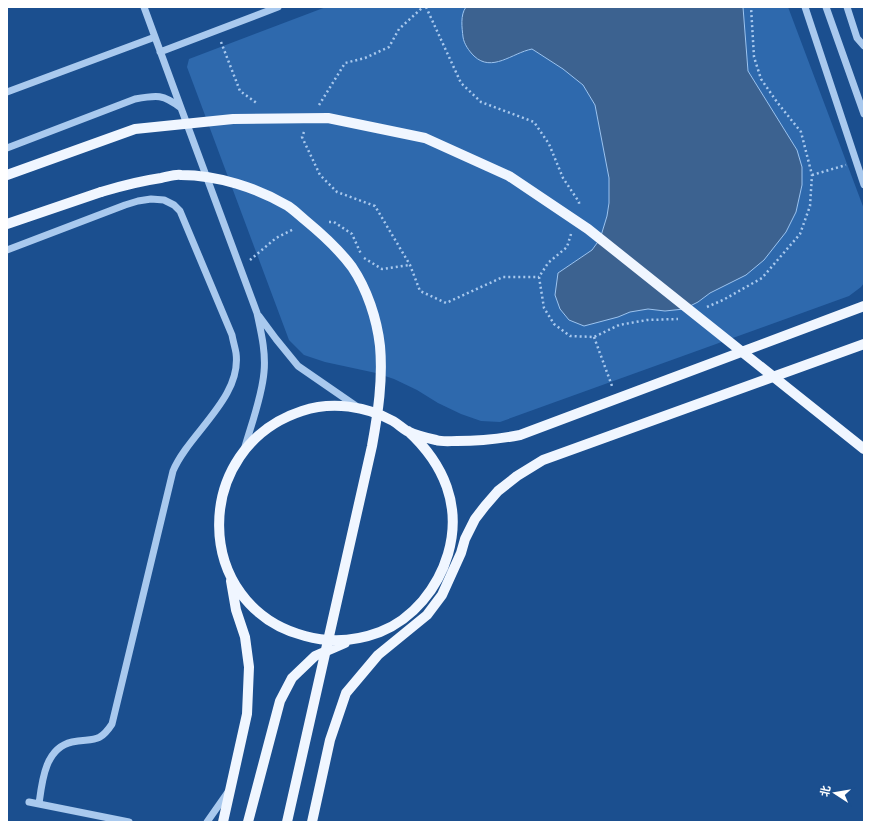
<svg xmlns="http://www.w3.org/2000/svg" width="871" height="829" font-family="Helvetica,'Noto Sans SC',sans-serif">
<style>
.green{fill:#2e69ad}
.water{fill:#3c6290;stroke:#9cc4f0}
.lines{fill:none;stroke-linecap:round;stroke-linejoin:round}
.path{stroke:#a9c9ee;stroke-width:2.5;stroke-dasharray:2 3;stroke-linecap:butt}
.minor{stroke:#a9c9ee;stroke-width:7}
.major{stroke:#f0f6ff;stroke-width:10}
.major-bridge{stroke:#f0f6ff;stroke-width:10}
</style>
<rect width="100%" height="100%" fill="#1b4f8f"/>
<path class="green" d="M326,7H466L464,10L491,63L504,60L525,51L532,49L563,69L583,85L595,105L609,178V203L607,216L600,239L592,250L558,273L618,317L630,312L648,309L665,311L698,302L710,293L726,285L786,232L796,212L802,185L797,150L748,71L743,7H788L864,209V283L861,287L849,296L500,422L481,421L461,414L438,403L417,390L394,379L376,373L325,362L304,355L289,340L187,67L189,59Z"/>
<path class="water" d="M466,7H743L748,71L797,150L802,167V185L796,212L786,232L764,260L746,275L710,293L698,302L684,309L665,311L648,309L630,312L618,317L584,326L569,320L560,309L555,295L558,273L592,250L600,239L607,216L609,203V178L595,105L583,85L563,69L532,49C512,53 492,73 474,56C469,51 464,44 463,37C462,28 460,15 466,7Z"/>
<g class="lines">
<path class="path" d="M426,7L461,83L481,102L534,122L549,144L563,178L579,202V206
M221,42L240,91L258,104
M319,105L345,63L365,58L389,47L399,29L423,7
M304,132L302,137L320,175L337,192L375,206L410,265L420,291L446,303L503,277H539
M812,175L846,165
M329,222H334L352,234L361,254
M571,234L567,247L548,263L539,277L544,308L554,324L570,336L594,337L619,325L647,320L678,319
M364,258L382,269L410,265
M250,260L276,238L294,229
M707,307L723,300L762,278L800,234L810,206L812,175L801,132L777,102L761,79L754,57L751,7
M594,337L612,386"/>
<path class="minor" d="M144,7L181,108
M805,7L864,185
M826,7L864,114
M847,7L857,38L864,46
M160,52L278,7
M7,92L155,37
M7,148L135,99C157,95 163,94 181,108L257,313C261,332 266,352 264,372C262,397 251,425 244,450
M7,250L125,205L138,201L151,199L164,200L174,205L180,211L232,335C233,341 235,347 236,353C242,398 189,433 173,471L112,724C99,744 93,738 72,742C45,748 42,781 39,804
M259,316L276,339L298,366L356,406
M29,802L129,822
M207,822L228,792"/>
<path class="major" d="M7,224L101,192
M408,431C444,464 462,506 448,554C438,588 413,619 380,632C356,641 330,643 305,636C191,606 191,447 302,411C332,401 366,406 393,421C398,424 402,428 407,431C415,435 427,438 436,440C442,442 450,441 457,441C479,441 499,439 520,435L864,306
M223,822L247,714L249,667L245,637L236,610L231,581
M248,822L280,701L292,678L315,656L345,643
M312,822L330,740L346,693L378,655L427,615L442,595L461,553L465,539L475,519L485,506L498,491L517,476L543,460L864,344"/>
<path class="major-bridge" d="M7,175L135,129L233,119L328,118L425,138L509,176L588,229L864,449
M101,192C121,186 140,181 161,178C167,177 175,174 181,175C218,175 257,188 288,206C294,210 299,215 305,220C322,234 338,248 352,267C367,289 377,319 380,346C383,380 378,413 372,446L287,822"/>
</g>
<rect width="871" height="829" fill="none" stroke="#ffffff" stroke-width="16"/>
<g transform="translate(835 793) rotate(282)" stroke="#1b4f8f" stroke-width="3" paint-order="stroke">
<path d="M0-3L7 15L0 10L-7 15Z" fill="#ffffff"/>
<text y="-6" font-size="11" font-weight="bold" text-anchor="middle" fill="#ffffff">北</text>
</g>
</svg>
